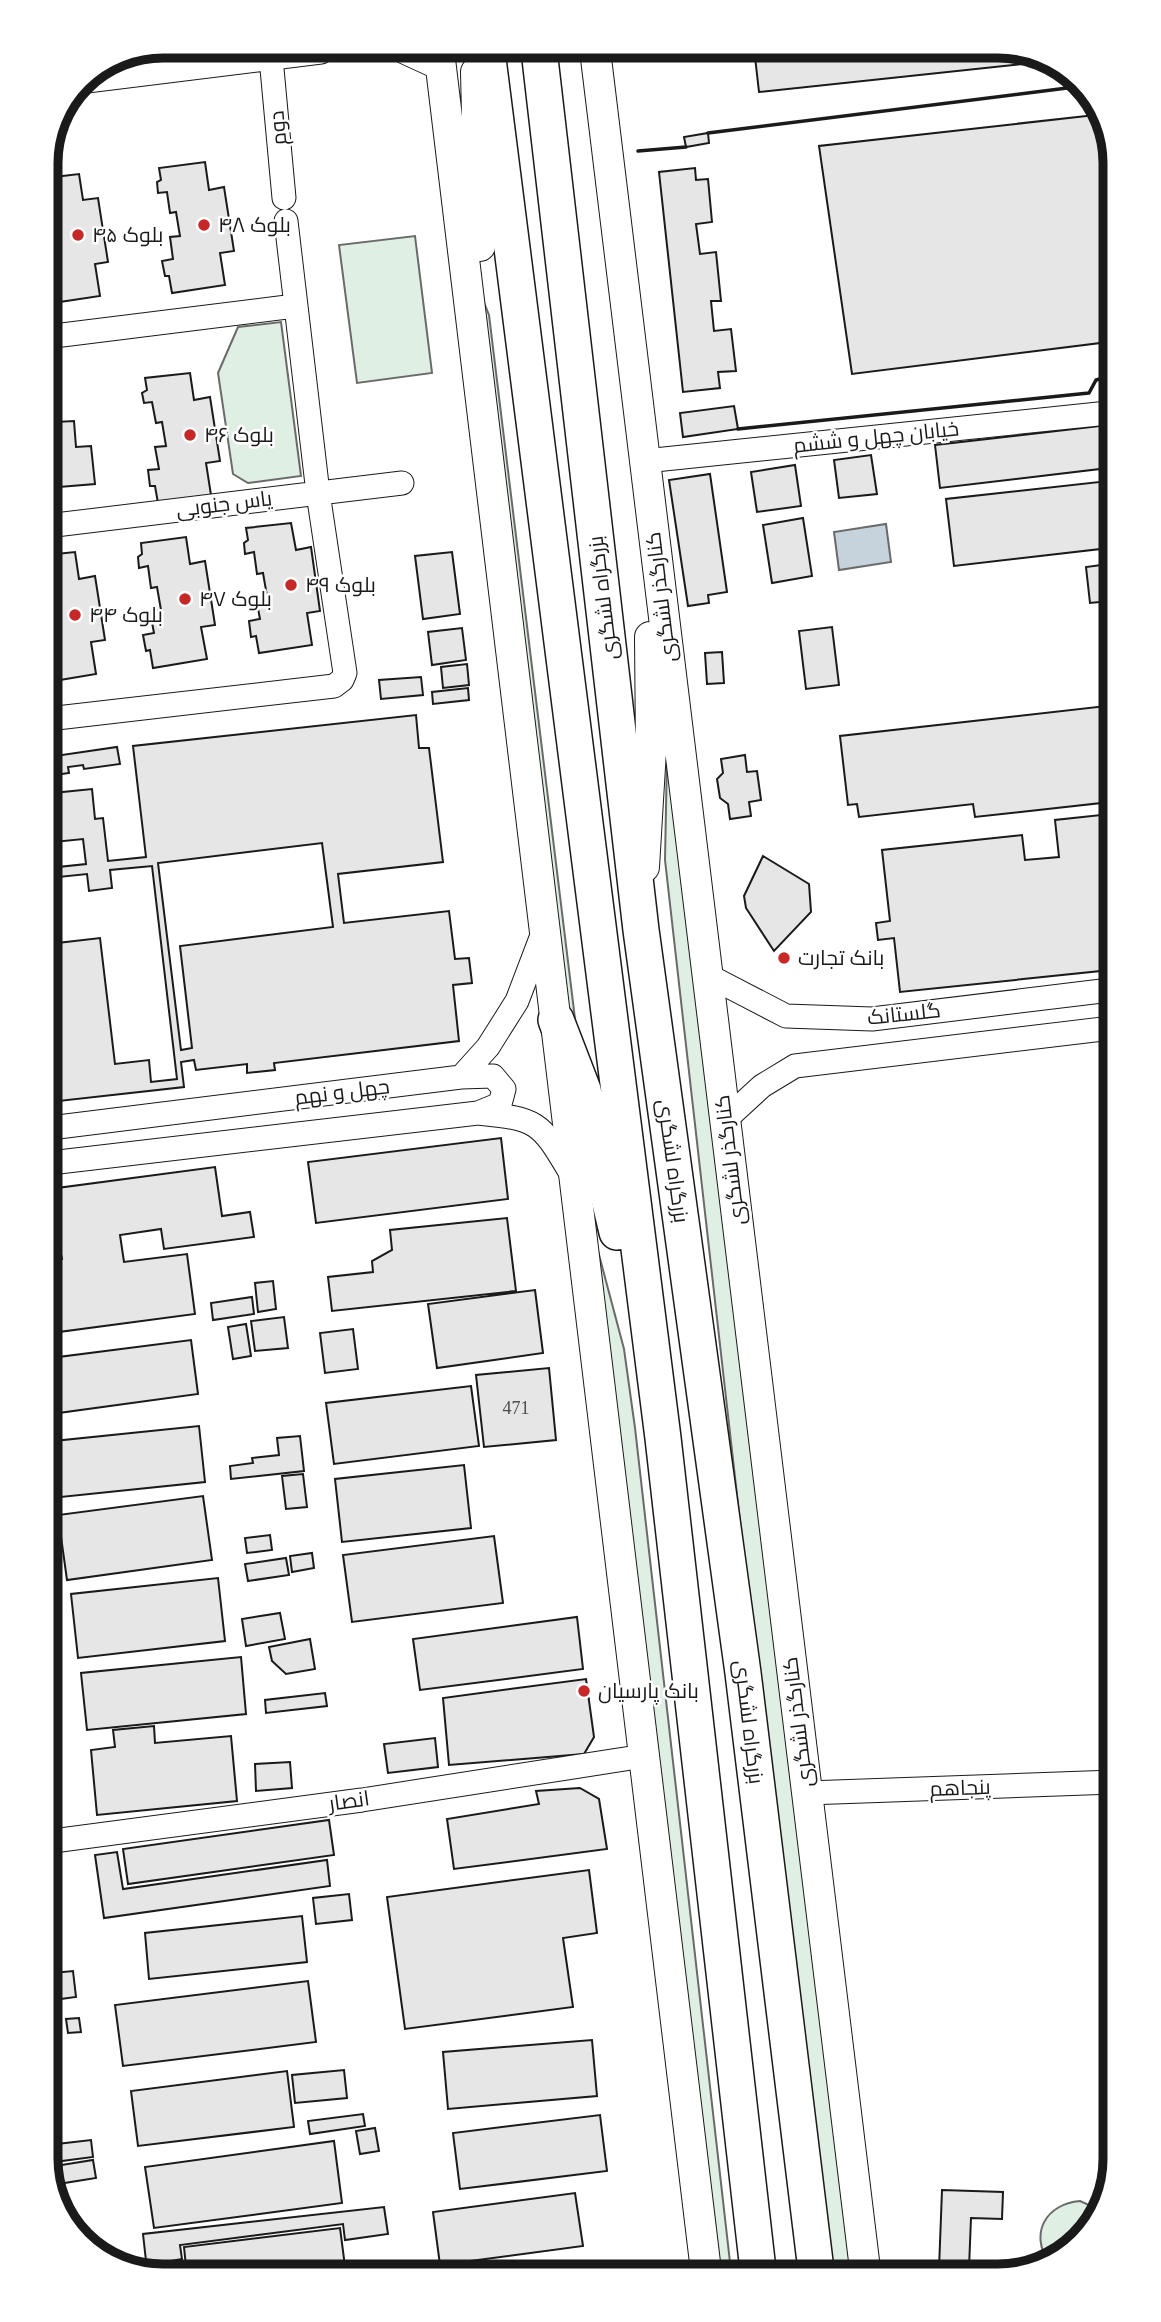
<svg xmlns="http://www.w3.org/2000/svg" width="1161" height="2322" font-family="'Times New Roman',Cairo,serif">
<style>
.green{fill:#e0efe3;stroke:#6a6a6a;stroke-width:2}
.water{fill:#c6d2dc;stroke:#6a6a6a;stroke-width:2}
.building{fill:#e6e6e6;stroke:#1a1a1a;stroke-width:2;fill-rule:evenodd}
.lines{fill:none;stroke-linecap:round;stroke-linejoin:round}
.minor-casing{stroke:#1a1a1a;stroke-width:25}
.major-casing{stroke:#1a1a1a;stroke-width:32}
.highway-casing{stroke:#1a1a1a;stroke-width:38}
.minor{stroke:#fff;stroke-width:23}
.major{stroke:#fff;stroke-width:30}
.highway{stroke:#fff;stroke-width:35}
.wall{stroke:#1a1a1a;stroke-width:3.5}
.poi-dot{fill:#c62828;stroke:#fff;stroke-width:2.5}
.labels{text-anchor:middle;stroke-width:5;stroke-linejoin:round;paint-order:stroke}
.number-label{font-size:18px;fill:#4d4d4d}
.street-label{font-size:21px;fill:#1a1a1a;stroke:#fff}
.poi-label{font-size:21px;fill:#1a1a1a;stroke:#fff;text-anchor:start}
.rim{fill:none;stroke:#1a1a1a;stroke-width:9}
</style>
<rect width="100%" height="100%" fill="#fff"/>
<path class="green" d="M415,236L432,373L357,383L339,245Z
M483,300L489,315L581,1068L551,1018Z
M281,322L301,476L248,483L233,474L218,373L238,327Z
M667,756L852,2270H829L768,1768L665,860Z
M589,1217L624,1349L635,1428L731,2271H716Z
M1080,2201L1100,2210L1096,2225L1049,2263C1029,2233 1046,2204 1080,2201Z"/>
<path class="water" d="M886,524L891,562L839,570L834,532Z"/>
<path class="building" d="M1007,46L1040,58L1041,62L759,92L754,48Z
M1104,114L1107,118L1108,342L852,374L819,146Z
M708,133L709,143L686,147L684,137Z
M205,162L209,190L224,187L234,251L220,253L225,285L172,293L169,276H165L162,261L173,259L170,237L180,236L176,212L170,213L167,192L158,193L157,182L161,180L159,168Z
M695,168L696,180L708,179L712,222L696,224L700,254L716,252L721,301H711L714,331L731,329L736,371L718,372L720,388L683,392L659,172Z
M79,174L83,200L98,198L108,262L95,264L100,296L46,304V248L54,247L50,223L46,224V178Z
M190,373L194,400L210,397L220,461L206,463L211,495L158,503L155,486H150L148,470L159,469L155,447L166,446L162,422L156,423L152,402L144,403L142,393L147,390L145,378Z
M53,389L56,422L74,421L76,447L91,446L95,484L47,488V390Z
M734,406L738,429L683,437L680,413Z
M1108,425V468L940,488L935,445Z
M871,455L877,494L839,498L834,460Z
M795,465L801,506L757,512L751,472Z
M710,474L727,592L708,595L709,603L688,606L669,480Z
M1108,481L1109,548L954,566L946,499Z
M803,518L812,576L772,583L763,525Z
M291,523L296,550L311,547L320,611L307,613L312,645L259,653L256,636L251,637L249,621L260,619L256,598L267,596L263,573L257,574L254,552L245,554L244,543L248,540L246,528Z
M186,537L190,564L205,561L215,625L201,627L207,659L153,668L150,650L146,651L143,635L154,633L150,612L161,610L157,587L151,588L148,566L139,568L138,557L142,554L141,543Z
M75,552L79,579L95,576L105,640L91,642L96,674L48,682V625H51L48,605L47,555Z
M452,552L460,614L423,619L415,556Z
M1109,564V601L1090,603L1086,567Z
M832,627L839,685L806,689L799,631Z
M462,628L466,660L432,665L428,632Z
M722,652L724,683L707,684L705,653Z
M467,664L469,685L443,688L441,667Z
M421,677L423,695L381,699L379,680Z
M468,688L469,700L433,704L432,692Z
M1106,706L1109,739L1110,802L975,817L973,804L859,817L857,804L848,805L840,736Z
M416,715L419,748H429L443,862L338,874L344,923L449,911L455,959L469,958L472,983L453,985L459,1041L274,1063L275,1070L247,1073V1064L196,1070L194,1060L181,1062L184,1087L50,1102L49,944L100,938L115,1064L149,1060L151,1082L177,1079L152,866L110,870L112,888L89,891L87,874L49,878V868L86,864L83,839L54,842L51,814L56,813L53,793L92,789L95,819L103,818L108,861L146,857L133,746ZM322,843L333,927L180,946L192,1048L181,1050L158,863Z
M117,747L120,764L84,769L83,765L68,767L69,773L48,776V757Z
M745,755L747,772L757,771L761,800L749,802L751,816L730,819L728,804L720,798L717,779L723,773L721,759Z
M1110,814V970L900,992L894,938L878,940L876,923L890,921L882,850L1022,835L1025,860L1059,857L1055,820Z
M763,856L809,884L811,912L774,951L746,908L744,896Z
M501,1138L508,1199L316,1223L308,1162Z
M215,1167L222,1216L250,1212L254,1237L164,1249L161,1229L120,1235L124,1262L187,1254L195,1314L51,1333L50,1261L62,1259L59,1244L50,1245V1189Z
M507,1218L516,1291L332,1311L328,1277L373,1272L372,1261L392,1250L390,1230Z
M273,1281L276,1309L258,1312L255,1283Z
M535,1290L543,1353L437,1368L428,1304Z
M252,1297L254,1314L213,1320L211,1303Z
M284,1317L288,1348L255,1351L251,1321Z
M246,1324L251,1356L233,1359L228,1327Z
M353,1329L358,1369L325,1373L320,1333Z
M191,1340L198,1394L51,1414V1358Z
M549,1368L556,1440L484,1447L476,1375Z
M471,1386L479,1446L334,1464L326,1403Z
M199,1426L205,1482L61,1497L54,1441Z
M300,1436L304,1471L231,1479L230,1466L253,1463L252,1458L279,1455L277,1438Z
M464,1465L471,1528L342,1542L335,1479Z
M303,1474L307,1507L286,1509L282,1476Z
M203,1496L212,1560L67,1580L58,1515Z
M270,1535L272,1550L247,1553L245,1538Z
M494,1536L503,1603L352,1622L343,1555Z
M312,1553L314,1568L292,1572L290,1556Z
M286,1558L289,1575L248,1581L245,1564Z
M218,1578L225,1641L78,1658L71,1594Z
M280,1613L285,1639L246,1646L242,1619Z
M577,1617L583,1669L420,1690L413,1639Z
M310,1639L315,1669L286,1674L272,1661L269,1647Z
M241,1657L246,1714L87,1730L81,1673Z
M586,1679L594,1737L584,1754L449,1765L443,1698Z
M325,1693L327,1706L266,1713L265,1700Z
M154,1726L155,1743L231,1736L237,1801L97,1815L91,1750L115,1747L113,1730Z
M435,1738L438,1767L388,1773L384,1744Z
M290,1762L292,1788L256,1791L255,1764Z
M580,1788L599,1799L607,1849L454,1869L447,1819L539,1804L536,1791Z
M329,1820L334,1855L128,1884L123,1849Z
M117,1852L123,1889L327,1860L330,1886L104,1918L95,1855Z
M589,1870L597,1933L563,1938L573,2007L405,2029L387,1897Z
M349,1894L352,1920L316,1924L313,1898Z
M57,1902L59,1921L53,1922V1903Z
M302,1916L307,1962L149,1979L145,1933Z
M73,1971L76,1997L53,2000V1973Z
M308,1981L316,2042L123,2066L115,2005Z
M79,2018L81,2032L68,2033L66,2019Z
M592,2040L597,2096L448,2109L443,2052Z
M344,2070L347,2098L295,2103L292,2075Z
M287,2071L294,2127L138,2146L131,2091Z
M363,2114L365,2126L310,2134L308,2121Z
M600,2115L607,2171L460,2189L453,2133Z
M375,2128L379,2151L360,2154L356,2131Z
M91,2140L93,2157L54,2162V2150L57,2144Z
M334,2141L342,2203L154,2228L145,2167Z
M93,2160L96,2178L58,2184L55,2166Z
M942,2190L1003,2192L1002,2219L971,2218L969,2268L939,2269Z
M575,2193L583,2246L440,2265L433,2212Z
M384,2207L388,2234L345,2240L343,2224L180,2245L182,2259L166,2262L163,2268L147,2270L143,2234Z
M340,2228L346,2274L187,2276L184,2247Z
M602,2263L603,2272L520,2273Z
M392,2265L393,2274H363V2269Z"/>
<g class="lines">
<defs>
<path id="minor" d="M404,52L441,69
M271,58L284,198
M79,82L321,52
M46,337L295,306
M645,461L1108,413
M47,526L402,483
M48,719L334,686L342,680L345,673L318,493L286,221
M707,975L786,1016L872,1019L1110,990
M461,1077L488,1047L517,1001L544,930
M725,1120L762,1086L795,1066L1111,1028
M50,1128L461,1077L493,1076L504,1089L500,1104L478,1113
M50,1163L478,1113C537,1119 540,1121 570,1172
M807,1793L1114,1782
M53,1841L362,1800L644,1756"/>
<path id="major" d="M595,50L865,2269
M439,51L706,2271
M476,72L480,246
M644,867L651,750L650,637"/>
<path id="highway" d="M539,50L641,930L743,1673L816,2270
M487,51L663,1438L758,2270
M556,1020L583,1090L617,1232"/>
</defs>
<use href="#minor" class="minor-casing"/>
<use href="#major" class="major-casing"/>
<use href="#highway" class="highway-casing"/>
<use href="#minor" class="minor"/>
<use href="#major" class="major"/>
<use href="#highway" class="highway"/>
<path class="wall" d="M708,133L1083,86
M638,151L686,147
M738,429L1089,393L1096,380L1108,377"/>
</g>
<g class="poi-dot">
<circle cx="204" cy="225" r="7"/>
<circle cx="78" cy="235" r="7"/>
<circle cx="190" cy="435" r="7"/>
<circle cx="291" cy="585" r="7"/>
<circle cx="185" cy="599" r="7"/>
<circle cx="75" cy="615" r="7"/>
<circle cx="784" cy="958" r="7"/>
<circle cx="584" cy="1691" r="7"/>
</g>
<g class="labels">
<g class="number-label">
<text x="516" y="1414">471</text>
</g>
<g class="street-label">
<text transform="translate(278 128) rotate(-95)" y="7">دوم</text>
<text transform="translate(876 437) rotate(-6)" y="7">خیابان چهل و ششم</text>
<text transform="translate(224 504) rotate(-7)" y="7">یاس جنوبی</text>
<text transform="translate(661 597) rotate(-97)" y="7">کنارگذر لشگری</text>
<text transform="translate(603 598) rotate(-97)" y="7">بزرگراه لشگری</text>
<text transform="translate(904 1014) rotate(-6)" y="7">گلستانک</text>
<text transform="translate(342 1092) rotate(-7)" y="7">چهل و نهم</text>
<text transform="translate(730 1160) rotate(-97)" y="7">کنارگذر لشگری</text>
<text transform="translate(673 1161) rotate(82)" y="7">بزرگراه لشگری</text>
<text transform="translate(749 1722) rotate(83)" y="7">بزرگراه لشگری</text>
<text transform="translate(798 1722) rotate(-97)" y="7">کنارگذر لشگری</text>
<text transform="translate(960 1788) rotate(-2)" y="7">پنجاهم</text>
<text transform="translate(349 1801) rotate(-8)" y="7">انصار</text>
</g>
<g class="poi-label">
<text x="218" y="232">بلوک ۴۸</text>
<text x="92" y="242">بلوک ۴۵</text>
<text x="204" y="442">بلوک ۴۶</text>
<text x="305" y="592">بلوک ۴۹</text>
<text x="199" y="606">بلوک ۴۷</text>
<text x="89" y="622">بلوک ۴۴</text>
<text x="798" y="965">بانک تجارت</text>
<text x="598" y="1698">بانک پارسیان</text>
</g>
</g>
<path d="M0 0H1161V2322H0ZM163 58H998A105 105 0 0 1 1103 163V2159A105 105 0 0 1 998 2264H163A105 105 0 0 1 58 2159V163A105 105 0 0 1 163 58Z" fill="#fff" fill-rule="evenodd"/>
<path class="rim" d="M163 58H998A105 105 0 0 1 1103 163V2159A105 105 0 0 1 998 2264H163A105 105 0 0 1 58 2159V163A105 105 0 0 1 163 58Z"/>
</svg>
